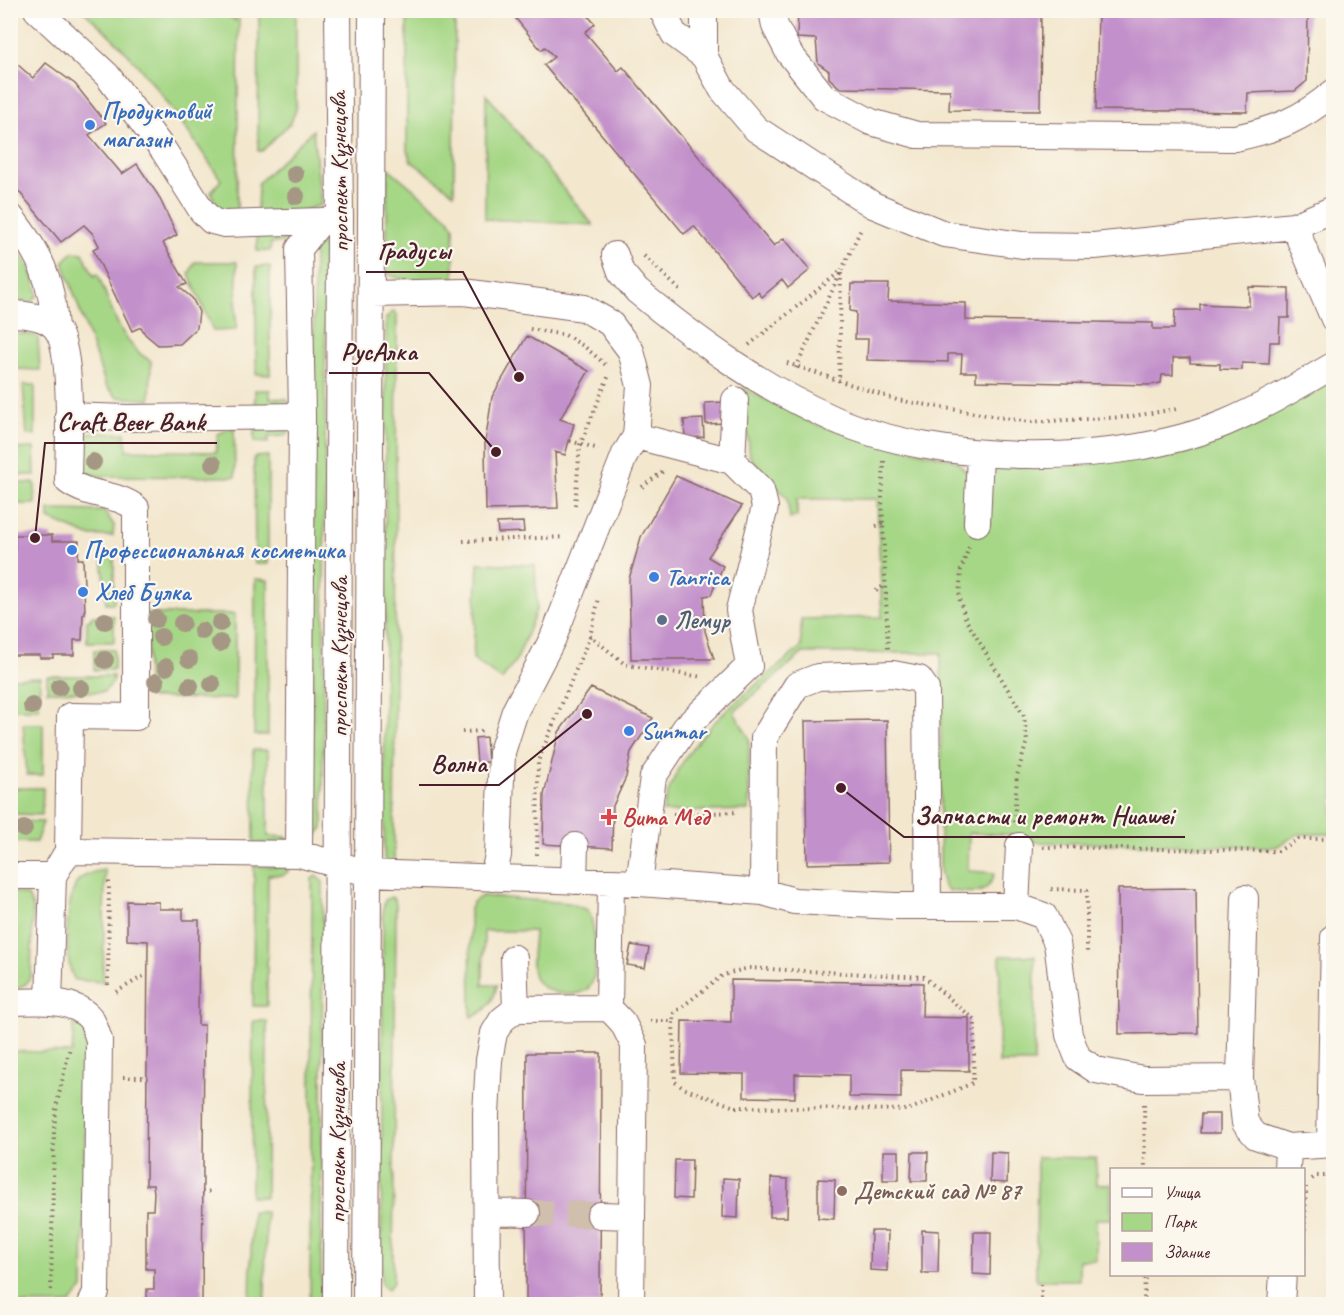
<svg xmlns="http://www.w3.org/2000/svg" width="1344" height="1315" font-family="Caveat,sans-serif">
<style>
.green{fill:#a6d786;stroke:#787b58;stroke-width:1.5}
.building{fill:#c290ca}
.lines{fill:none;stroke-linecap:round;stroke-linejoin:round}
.minor-tunnel{stroke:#d1bfad;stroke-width:26;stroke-dasharray:26 13;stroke-linecap:butt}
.minor-casing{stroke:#856564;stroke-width:28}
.path{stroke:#856564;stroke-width:4;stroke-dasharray:1.5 4.5;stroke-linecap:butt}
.minor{stroke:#fff;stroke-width:26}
.tree{fill:#a59783}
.shop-dot{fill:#3f7fe0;stroke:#fbf7ec;stroke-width:2}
.service-dot{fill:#5c6f8a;stroke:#fbf7ec;stroke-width:2}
.health-dot{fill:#e0444e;stroke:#fbf7ec;stroke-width:2}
.education-dot{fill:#8d6e63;stroke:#fbf7ec;stroke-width:2}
.labels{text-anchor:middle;stroke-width:4.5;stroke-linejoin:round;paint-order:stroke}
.shop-label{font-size:24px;font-weight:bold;fill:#366cbe;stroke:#fbf7ec;text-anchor:start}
.street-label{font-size:24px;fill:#4a1f2b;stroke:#fbf7ec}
.service-label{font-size:24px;font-weight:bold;fill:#4e5e75;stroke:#fbf7ec;text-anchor:start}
.health-label{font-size:24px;font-weight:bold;fill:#be3a42;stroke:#fbf7ec;text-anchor:start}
.education-label{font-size:24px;font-weight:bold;fill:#785e54;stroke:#fbf7ec;text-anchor:start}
.leader{fill:none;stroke:#4a1f2b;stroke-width:2}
.callout-dot{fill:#4a1f2b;stroke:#fbf7ec;stroke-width:2}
.callout-label{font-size:26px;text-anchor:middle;font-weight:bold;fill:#4a1f2b;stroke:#fbf7ec;stroke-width:4.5;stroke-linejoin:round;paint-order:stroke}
</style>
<rect width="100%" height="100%" fill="#fbf7ec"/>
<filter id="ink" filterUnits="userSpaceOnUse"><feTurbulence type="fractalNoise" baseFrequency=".0167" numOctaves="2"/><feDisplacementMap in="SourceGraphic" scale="12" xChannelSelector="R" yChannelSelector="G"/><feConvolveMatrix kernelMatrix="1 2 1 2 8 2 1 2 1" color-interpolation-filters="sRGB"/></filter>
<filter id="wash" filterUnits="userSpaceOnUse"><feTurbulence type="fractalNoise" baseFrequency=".008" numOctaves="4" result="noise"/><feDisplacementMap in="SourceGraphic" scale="24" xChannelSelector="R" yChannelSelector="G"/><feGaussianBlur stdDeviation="1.35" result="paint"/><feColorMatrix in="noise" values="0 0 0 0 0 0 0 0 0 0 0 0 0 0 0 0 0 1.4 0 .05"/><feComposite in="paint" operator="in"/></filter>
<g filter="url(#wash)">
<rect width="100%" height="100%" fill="#f3e7ce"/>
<path class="green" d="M83,11H224L235,21L236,11H239L237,213L218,209L211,192L221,180C179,118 141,59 83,11Z
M259,11H296V110L291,122L262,151H258Z
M407,11H455L454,193L411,161L407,150Z
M486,94L593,225L485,219Z
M313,130L321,205L297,213H257L258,183Z
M387,167L449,219L454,227V280H404L387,274Z
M257,235L287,236L290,242L271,243L270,251H257Z
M318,241L326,249L323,828L316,836L312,832L314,246Z
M11,251C28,251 35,282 38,295L32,302L11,300Z
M73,252L83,253L94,276L98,274C110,304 120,345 151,361L150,400L117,397L106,386L63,262Z
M195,262H237L236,330L213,331L189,274Z
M270,266V375L256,374V267Z
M394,311L397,314L394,863L385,861L384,858L386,318Z
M11,333L34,335L38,338L40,370L13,369Z
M1333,380V834H1298L1276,847L1023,842V835L969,833L968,871L995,873C986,899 972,892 948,891L944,886L940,870L941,653H803L734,712L749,738V810L663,812C677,738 748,694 801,647V619L882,617L877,499H797V516L790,519L787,498L750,457L743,388L817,425L957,461L967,473L965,523L990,524V476L997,467L1089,465Z
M23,385H35V435H27Z
M255,390H270V398L287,399L288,402L286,405L255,406Z
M234,427L235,477L98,476L80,470V437L84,433H125L127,450L216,452L218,434Z
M254,428H284L289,433L284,436L268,437V443L254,442Z
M34,448L35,475H11V449Z
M268,456V564H255L254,457Z
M15,483H35V504H15Z
M49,510L104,511L114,525L113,536H89L49,519Z
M102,553H114V603H106Z
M478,563L535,565L537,608L518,657L502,680L473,659Z
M255,579L268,580V735H254Z
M147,614H235V699L151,698L147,688Z
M91,616H114V642H87V620H91Z
M94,650H114V670H94Z
M47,676H113V682L104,692L47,691Z
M40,677L39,709H11V678Z
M23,724H43V775H27Z
M253,750H268V836L286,837L289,841L254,844Z
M11,788H43L42,815L11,814Z
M14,821L43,822L36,842H13Z
M254,866L285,867L289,871L283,875H268L267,1006H253Z
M105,870L103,982L75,980C63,965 65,894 79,880C87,873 96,871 105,870Z
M316,876L323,882L321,1304H310L312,879Z
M10,891L28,896L33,908L31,975L26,984L11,991Z
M482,896L569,903L588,910C595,922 599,974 590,986C579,1001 541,994 534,977C529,963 534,945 534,931H484L483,985H497C493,1002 487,1012 471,1017L470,909L473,902Z
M391,897L395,899L396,905L393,1282L388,1290L381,1284L383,909L385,900Z
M1000,956H1035L1034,1063H999Z
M79,1019L86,1035L83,1289L69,1304H11V1051L72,1053L74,1021Z
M253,1021H267L266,1197H251Z
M1037,1157L1096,1158V1184H1111V1219H1096V1260H1079V1280H1036Z
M252,1212H266L265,1304H250Z"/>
<g id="blocks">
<path class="building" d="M509,10H583L595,24L585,32L618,71L623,67L774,246L784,238L810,270L788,288L782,280L762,297L758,292L752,297L694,226L684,234L544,65L554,57L545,47L541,50Z
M798,10H1041L1040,111L949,110L950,90L840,88L829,78V71L818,63L816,39L797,38Z
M1098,10H1308L1307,81L1295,91L1248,93L1247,112L1096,110Z
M10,58L33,78L46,63L75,84L106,123L89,135L122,174L137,164L158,195L177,235L163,243L187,284L179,287L192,298L199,312L197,328L180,344L158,345L145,334L141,327L132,331L93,249L99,246L93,234L84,225L61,242L10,181Z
M851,284H889L888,301L966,303V320L1153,323V329H1174L1175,310H1200V304L1249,306V287L1289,288V318H1280L1279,342H1270L1269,364L1242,363V370L1220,369V364L1190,363V358H1173V375H1162L1161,383L1149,385L976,381V372H961L962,354H948V362L867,360L868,339H855L856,312L850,311Z
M527,336L589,371L560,419L574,424L565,455L555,452L558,508L486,510L485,443L492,397Z
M724,402L725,423L706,424L705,403Z
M703,419L704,437L685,438L684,420Z
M676,476L742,506L708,557L723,566L711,595L704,596L705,631L714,659H631L629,579L641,537Z
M523,522L524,532L498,533L497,523Z
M15,535H52V541H79L78,559H83L85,614H83L82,640H74V655H53V658H40V655H10V621H14Z
M591,688L653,718L631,752L626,777L613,806L612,848L543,844L544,795L559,732Z
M887,720L889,862L807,864L805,721Z
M486,737L488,762L477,763L475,738Z
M1196,888L1198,1033L1119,1034L1118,889Z
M127,901L159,902V909H183V920H199L198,1025H204L202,1304H147V1289H154V1269H146V1210H153L154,1193L153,1185H146L148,941L127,940Z
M631,945L649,948L645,968L627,965Z
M731,980L923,983L922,1017L969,1018V1071L901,1070V1098L849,1097V1075L795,1074V1098L744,1097V1074L681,1073L682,1021L731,1022Z
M527,1053H601L600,1304H526Z
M1201,1114H1220V1133H1200Z
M883,1151H899V1180H883Z
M912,1152H928L927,1181H911Z
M991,1152L1008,1153L1007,1183L990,1182Z
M675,1160H692L691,1199L674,1198Z
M723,1178L739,1179L738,1218L722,1217Z
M771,1178L788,1179L787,1217H770Z
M818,1179L835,1180L834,1219L818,1218Z
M922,1230L939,1231L938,1273H922Z
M871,1231H888L887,1271L870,1270Z
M974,1232H991L990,1275L973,1274Z"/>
</g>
</g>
<g filter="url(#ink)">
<use href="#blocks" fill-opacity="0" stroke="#856564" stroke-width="1.5"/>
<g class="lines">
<path class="minor-tunnel" d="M527,1213L600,1215"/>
<defs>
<path id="minor" d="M37,10L107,75L164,151L202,211L212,221L224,224L321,221
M662,10L674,34L704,56
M704,10V56L722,89L756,129L873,205L944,234L1022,245L1094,246L1294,226L1334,209
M772,10L775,26L789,53L824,97L871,122L917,135L1235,138C1277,129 1300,120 1334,92
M10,216C40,254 52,279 55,327
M1294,226L1334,319
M615,255L621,272L637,291C698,341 761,387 834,419C940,466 1119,467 1225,423C1263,407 1298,386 1334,365
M371,294L464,292L584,308L610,323L631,351L640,386L636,436L732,461L761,490L765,507L739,610L749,666L686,727L653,777L639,883
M10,314C25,314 43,316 54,326C75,346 68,450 68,481C89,497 115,492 136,508V717L70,716L68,851L53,876L49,1002
M68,416L127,418L302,416
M732,461L735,400
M977,523L980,454
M68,851L299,854L368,873L639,883L763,892L794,901L895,906H1016L1044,916L1057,943L1069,1035L1078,1058L1096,1070L1143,1079L1240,1078
M299,854L302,416L299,249L321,221L340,220
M10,876H53
M493,878L498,855L502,752L515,711L553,638L625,454L636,436
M574,881L575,846
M611,883L609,1008L623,1023L634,1045L631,1304
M763,892L764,738L797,685L818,677L893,674L919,679L926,689L928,905
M1245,898L1240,1078L1245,1123L1256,1136L1288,1147L1334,1144
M1016,906L1019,846
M10,1002C34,1002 72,997 90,1018C94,1023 97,1034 99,1040L96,1292L91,1304
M516,1009L609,1008
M1330,1144L1334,937
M1287,1170L1288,1147
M487,1212L527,1213
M600,1215L632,1216
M336,1304L340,220L338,10
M366,1304L372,10
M487,1304L486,1114L489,1060L494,1033L502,1020L516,1009L514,958
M1281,1304L1283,1274"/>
</defs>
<use href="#minor" class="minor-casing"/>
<path class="path" d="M644,256L680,290
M530,329L565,335L585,347L607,366
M749,345L841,271L839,382
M787,363L897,400L1029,422L1127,417L1176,409
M796,368L862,227
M570,441L599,449
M884,461L882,498L888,649
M642,487L665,470
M575,505L580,445L609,375
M876,526L883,524
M463,541L564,537
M969,547L961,570L959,598L966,620L1024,716L1027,741L1017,776L1014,822
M876,591L885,585
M589,635L626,665L702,677
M462,732L482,731
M673,814L738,812
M1043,847L1278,851L1299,839H1334
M537,855L538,761L590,636L599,598
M1051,889L1087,890V952
M108,985L109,878
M116,992L147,974
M650,1021H673L674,1013L723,975L748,968L924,977L975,1020L973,1083L908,1110L735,1107L683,1088L675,1082L673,1021
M123,1077H147
M1144,1104L1145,1170
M1312,1179L1316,1176H1334
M202,1192L214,1191
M1304,1254L1306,1187
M51,1290L54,1129L57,1103L70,1047
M1041,1304V1281
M1144,1304L1145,1274"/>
<use href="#minor" class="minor"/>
</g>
<g class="tree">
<circle cx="295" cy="174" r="9"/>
<circle cx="296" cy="196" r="9"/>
<circle cx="93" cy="462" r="9"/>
<circle cx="213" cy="464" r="9"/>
<circle cx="156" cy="619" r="9"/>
<circle cx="105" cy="621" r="9"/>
<circle cx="182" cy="623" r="9"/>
<circle cx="220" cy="623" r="9"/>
<circle cx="202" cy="631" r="9"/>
<circle cx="161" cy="637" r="9"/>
<circle cx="220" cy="643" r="9"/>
<circle cx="189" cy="659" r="9"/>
<circle cx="105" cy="660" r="9"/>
<circle cx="166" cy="667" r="9"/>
<circle cx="156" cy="682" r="9"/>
<circle cx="212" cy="684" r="9"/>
<circle cx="190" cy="686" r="9"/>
<circle cx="59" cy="687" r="9"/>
<circle cx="81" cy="688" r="9"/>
<circle cx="32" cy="706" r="9"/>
<circle cx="24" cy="829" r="9"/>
</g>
</g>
<g class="shop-dot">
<circle cx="90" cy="125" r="6"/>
<circle cx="72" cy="550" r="6"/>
<circle cx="654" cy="577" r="6"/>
<circle cx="83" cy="592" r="6"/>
<circle cx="629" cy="731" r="6"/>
</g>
<circle class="service-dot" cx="662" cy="620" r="6"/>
<path class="health-dot" d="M606 808h6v6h6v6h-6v6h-6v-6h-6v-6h6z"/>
<circle class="education-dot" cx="842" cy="1191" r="6"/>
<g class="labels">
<g class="shop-label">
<text x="102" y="119">Продуктовий<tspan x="102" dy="28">магазин</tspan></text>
<text x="84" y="558">Профессиональная косметика</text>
<text x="666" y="585">Tanrica</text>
<text x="95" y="600">Хлеб Булка</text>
<text x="641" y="739">Sunmar</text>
</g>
<g class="street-label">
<text transform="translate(339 172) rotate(-91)" y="8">проспект Кузнецова</text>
<text transform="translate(339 657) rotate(-90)" y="8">проспект Кузнецова</text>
<text transform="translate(337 1143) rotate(-90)" y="8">проспект Кузнецова</text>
</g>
<g class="service-label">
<text x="674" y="628">Лемур</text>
</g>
<g class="health-label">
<text x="622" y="825">Вита Мед</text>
</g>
<g class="education-label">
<text x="854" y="1199">Детский сад № 87</text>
</g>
</g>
<path class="leader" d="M519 377L463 272H366M496 452L429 373H329M35 538L45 443H217M587 714L499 785H419M841 788L904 837H1185"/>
<g class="callout-dot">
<circle cx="519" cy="377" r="6"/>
<circle cx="496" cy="452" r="6"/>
<circle cx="35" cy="538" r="6"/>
<circle cx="587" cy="714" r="6"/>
<circle cx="841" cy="788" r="6"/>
</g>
<g class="callout-label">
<text x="414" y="259">Градусы</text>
<text x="379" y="360">РусАлка</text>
<text x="131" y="430">Craft Beer Bank</text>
<text x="459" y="772">Волна</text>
<text x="1044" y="824">Запчасти и ремонт Huawei</text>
</g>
<rect width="1344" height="1315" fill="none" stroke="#fbf7ec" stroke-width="36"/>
<rect x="1110" y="1168" width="195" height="108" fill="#fbf7ec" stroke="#b4a19f" stroke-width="1.5"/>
<rect x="1122" y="1188" width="30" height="9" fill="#ffffff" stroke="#b4a19f" stroke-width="1.5"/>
<text x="1164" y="1198" font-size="18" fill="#4a1f2b">Улица</text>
<rect x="1122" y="1213" width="30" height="18" fill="#a6d786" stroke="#b4a19f" stroke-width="1.5"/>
<text x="1164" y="1228" font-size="18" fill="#4a1f2b">Парк</text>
<rect x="1122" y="1243" width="30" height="18" fill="#c290ca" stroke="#b4a19f" stroke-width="1.5"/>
<text x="1164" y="1258" font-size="18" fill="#4a1f2b">Здание</text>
</svg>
